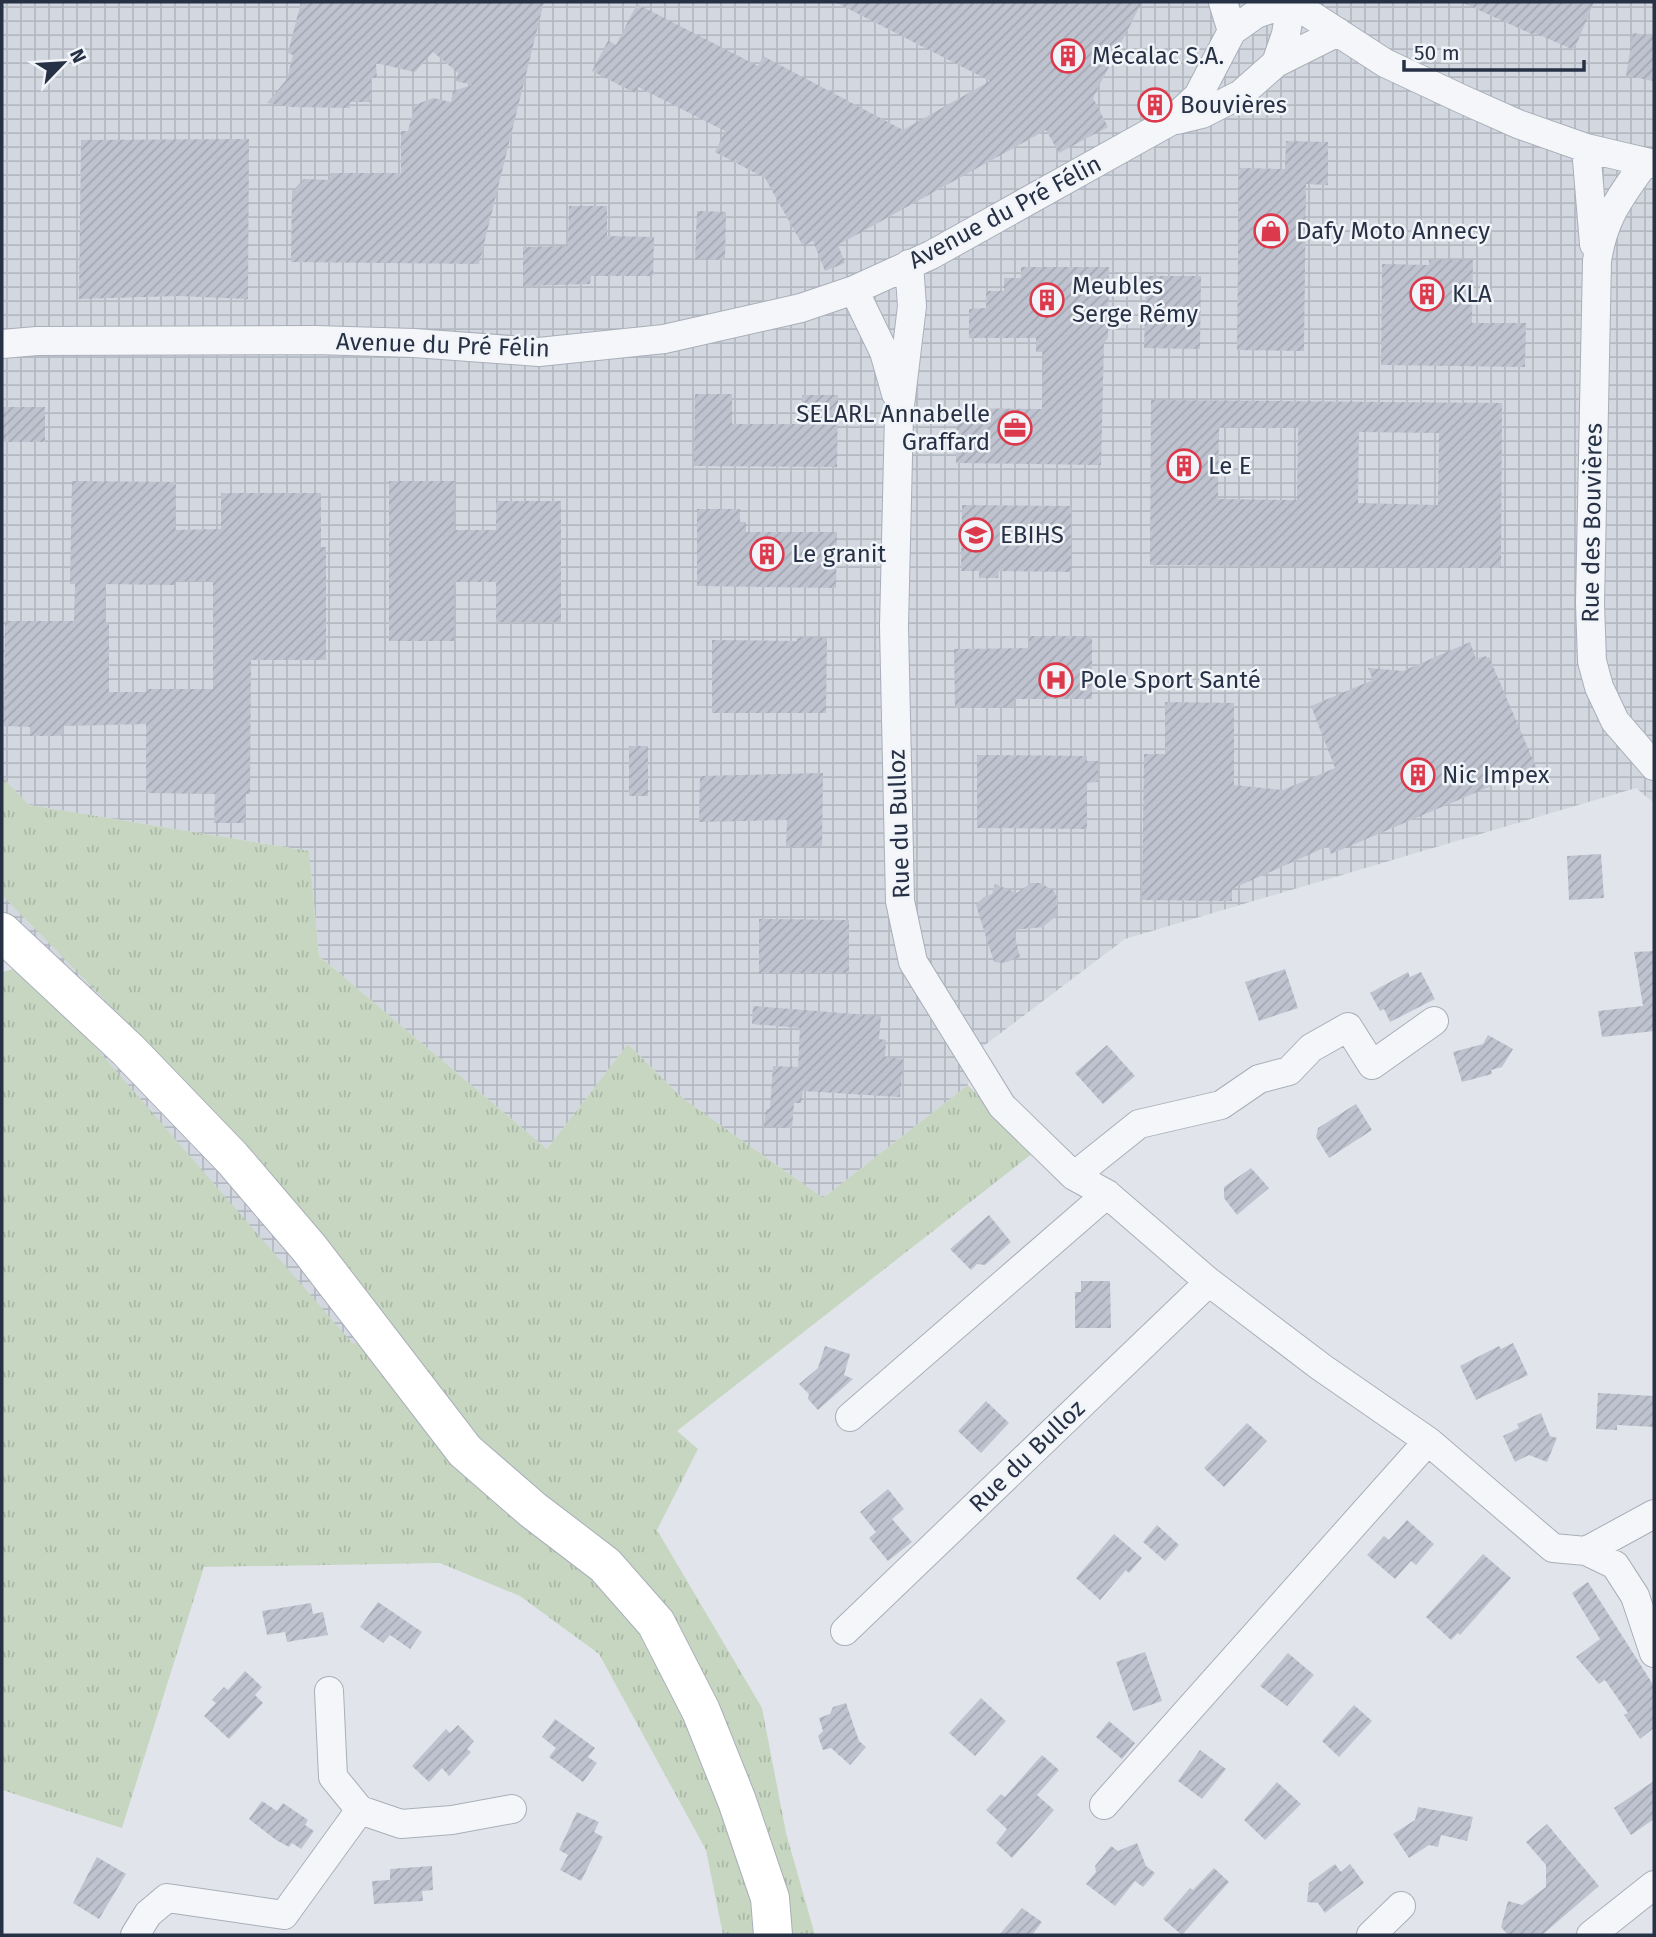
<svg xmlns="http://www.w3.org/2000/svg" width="1656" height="1937" font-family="'Fira Sans',sans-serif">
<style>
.industrial{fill:url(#industrial-grid)}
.grass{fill:url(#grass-tufts)}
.building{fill:url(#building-hatch);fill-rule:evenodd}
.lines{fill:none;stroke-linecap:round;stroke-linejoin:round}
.street-casing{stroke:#a9afb9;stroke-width:30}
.secondary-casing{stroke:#a9afb9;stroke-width:40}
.street{stroke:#f4f6f9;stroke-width:28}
.secondary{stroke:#fff;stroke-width:38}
.labels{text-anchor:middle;stroke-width:5;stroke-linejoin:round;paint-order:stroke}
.poi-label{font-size:24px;fill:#273145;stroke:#f1f4f8;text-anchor:start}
.street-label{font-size:24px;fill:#273145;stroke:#f1f4f8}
</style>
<defs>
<pattern id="industrial-grid" width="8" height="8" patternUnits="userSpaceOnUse" patternTransform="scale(1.75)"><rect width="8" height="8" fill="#d2d7e0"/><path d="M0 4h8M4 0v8" fill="none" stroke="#b4b9c2"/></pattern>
<pattern id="grass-tufts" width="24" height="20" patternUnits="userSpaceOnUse" patternTransform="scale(1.75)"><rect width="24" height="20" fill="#c6d6c1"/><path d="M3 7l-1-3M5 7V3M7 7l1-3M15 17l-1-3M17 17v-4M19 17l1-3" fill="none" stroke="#aab8a7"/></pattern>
<pattern id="building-hatch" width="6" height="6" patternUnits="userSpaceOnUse" patternTransform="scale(1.75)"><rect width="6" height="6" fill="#bec3cf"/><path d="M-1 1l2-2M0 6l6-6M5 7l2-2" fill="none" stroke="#a3a8b3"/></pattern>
</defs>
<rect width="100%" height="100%" fill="#e1e5eb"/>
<path class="industrial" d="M2,2H1654V803L1636,788L1125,939L973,1054L968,1085L823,1198L681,1097L628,1044L547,1149L319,956L309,851L29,805L2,777Z
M2,895L257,1156L389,1324L353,1345L25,966L2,943Z"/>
<path class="grass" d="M2,777L29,805L309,851L319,956L547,1149L628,1044L681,1097L823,1198L968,1085L1033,1153L677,1431L698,1449L657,1530L762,1708L786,1833L815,1935H723L706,1850L599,1654L520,1596L440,1563L204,1567L122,1828L2,1790V972L25,966L353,1344L389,1324L257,1156L2,895Z"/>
<path class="building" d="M301,2H544L479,264L291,262L292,192L304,179L330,180L331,173H401V131H408L415,105L433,98L451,102L453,91L472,85L456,81L458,73L433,52L415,72L376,63L377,78H371V102H350V108L292,107L267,103L287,79L293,55L288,53Z
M835,2H1142L1093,98L1108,127L1059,153L1046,130L838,245L845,263L825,271L813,241L803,246L765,178L715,152L725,131L638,87L635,93L592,71L608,41L616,45L637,4L758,66L763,56L903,130L990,81Z
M1461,2H1594L1574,50L1535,33L1534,35Z
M1633,33L1654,36V81L1626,76Z
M249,139L248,299L178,296L79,299L81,140Z
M1286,141L1328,142V185L1306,184L1304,351L1237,350L1239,168L1285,169Z
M569,206H607V236L654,237L653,276H591L590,284L523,286V247L568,246Z
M697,211L726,212L725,260L695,259Z
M1429,260H1473L1472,323H1526L1525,367L1381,365L1382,264L1429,265Z
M1021,267H1109L1108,338L1104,343L1101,465L956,463L957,408L1042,409L1043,352H1036V338H969V309L986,308V291H1004V278H1021Z
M1146,276H1201L1200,349L1144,348Z
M695,394H732V424H801L802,395H838L837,467L694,466Z
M1151,400L1502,403L1501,568L1150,565ZM1219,427L1298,428L1297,500L1218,499ZM1359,432L1439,433L1438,505L1358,503Z
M2,407H45V442H2Z
M72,481L176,482L175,530L221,529V493H321V547H326V660H251L250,794H246L245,823H214L215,794L146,793V724L63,726L62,736H30V727L4,726L5,621H74L75,584H70ZM175,581H213V689H147V692H109V622H105V584L175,585Z
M389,481H454V530H496V501H561V622H496V582H454V641H389Z
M962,505L1071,506V572L999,571L998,578H979V571H961Z
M697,509H740V522H746V532H837L836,588L697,586Z
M1029,636H1092V699H1014V707L955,708L954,649L1029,648Z
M797,637L827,638L826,713H712V640L797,641Z
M1470,642L1476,659L1486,656L1487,658L1489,657L1536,767L1331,854L1328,846L1232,889V901L1142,900L1144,754H1165V702L1234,703V785L1283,790L1335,768L1311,706L1373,680L1368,668L1403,671Z
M629,746H648V796H629Z
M977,755L1087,756V761H1098V782L1087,783V829L977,828Z
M823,773L822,846L786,847L787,820L699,822L700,776Z
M1601,854L1604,898L1569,900L1567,856Z
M1031,883H1040L1054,891L1058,899L1056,916L1043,927L1013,930L1020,957L1004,963L994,962L976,905L984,897L992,894L995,884L1017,893Z
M759,919L849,920V973H759Z
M1654,951V1031L1602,1037L1598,1011L1643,1006L1634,952Z
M1285,969L1298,1008L1259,1021L1245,982Z
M1408,972L1410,977L1421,972L1435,999L1390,1022L1384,1009L1380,1011L1370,993Z
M753,1006L881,1016L879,1039L886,1040L885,1057L903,1059L900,1097L803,1091L801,1103H794L792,1128L764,1126L766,1110L770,1108L773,1066L798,1067L800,1028L752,1024Z
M1488,1035L1513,1049L1502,1067L1491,1070L1492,1074L1462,1082L1453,1052L1483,1044Z
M1107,1045L1135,1076L1103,1104L1075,1073Z
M1356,1104L1372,1130L1329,1158L1316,1137L1318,1128Z
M1251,1168L1269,1188L1237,1215L1224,1198V1187Z
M989,1215L1011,1242L985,1265L977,1264L971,1270L950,1249Z
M1081,1281H1110L1111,1328H1075V1292H1081Z
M1513,1343L1528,1375L1476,1400L1460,1366L1499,1346L1501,1349Z
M825,1346L850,1354L844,1375L853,1379L818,1410L808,1399L809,1394L799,1384L818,1368Z
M1598,1393L1654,1396V1427L1617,1425V1430L1596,1429Z
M986,1401L1009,1423L981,1453L958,1431Z
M1541,1413L1550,1436L1557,1438L1547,1462L1529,1455L1515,1462L1503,1436L1519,1428L1517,1424Z
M1247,1423L1267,1441L1224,1487L1204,1468Z
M888,1489L904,1509L892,1519L912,1542L888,1561L869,1538L876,1532L860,1512Z
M1407,1520L1434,1544L1416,1565L1411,1561L1395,1579L1367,1555L1384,1536L1389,1540Z
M1157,1525L1179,1545L1165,1561L1143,1542Z
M1114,1534L1142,1558L1129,1573L1126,1570L1100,1600L1076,1578Z
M1483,1554L1511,1578L1460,1635L1458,1633L1451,1640L1426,1617Z
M1588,1582L1654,1686V1728L1640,1739L1624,1715L1628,1713L1605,1680L1599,1684L1576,1657L1600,1639L1572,1593Z
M378,1602L422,1632L410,1649L390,1635L383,1643L360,1627Z
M311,1603L313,1614L323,1612L328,1635L287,1642L285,1632L267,1635L262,1611Z
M1145,1652L1162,1701L1133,1711L1116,1662Z
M1288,1653L1314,1675L1287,1706L1260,1686Z
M245,1671L262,1687L255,1695L263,1703L229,1739L204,1716L216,1703L212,1700L224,1687L228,1690Z
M981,1698L1006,1721L975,1756L949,1733Z
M846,1703L859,1741L866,1747L850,1765L831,1748L823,1750L818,1736L823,1731L819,1718L830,1714L833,1707Z
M1354,1705L1372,1721L1339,1757L1322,1741Z
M555,1719L595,1748L588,1757L597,1763L583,1782L549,1757L556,1748L542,1737Z
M1109,1721L1135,1743L1122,1759L1096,1737Z
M458,1725L474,1741L467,1749L471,1752L449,1776L442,1768L429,1782L412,1766L446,1729L450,1733Z
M1200,1750L1226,1769L1202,1799L1178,1781Z
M1042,1755L1059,1770L1037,1795L1054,1810L1012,1858L996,1843L1007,1829L986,1810L1001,1794L1005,1797Z
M1654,1781V1819L1631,1835L1614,1808Z
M1277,1782L1301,1804L1265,1840L1244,1820Z
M262,1801L277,1811L283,1803L308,1820L305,1825L314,1831L301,1849L292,1843L289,1847L276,1840L249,1819Z
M1418,1807L1473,1817L1467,1841L1441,1835L1438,1847L1429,1845L1409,1858L1393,1834L1415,1820Z
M577,1812L599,1822L594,1832L603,1837L581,1881L560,1870L568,1855L559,1850Z
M1547,1824L1599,1886L1542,1935H1508L1501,1927L1508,1901L1522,1905L1546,1887V1865L1526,1842Z
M1137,1843L1146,1866L1155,1873L1143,1887L1135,1881L1115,1906L1086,1884L1096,1872L1095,1866L1111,1846L1118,1851Z
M97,1857L126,1874L99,1919L73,1903Z
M1335,1864L1341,1872L1350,1864L1364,1883L1325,1913L1318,1903L1307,1902L1309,1883Z
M432,1866L433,1890L422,1891L423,1901L374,1904L372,1881L390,1880V1869Z
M1214,1868L1229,1882L1182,1935L1163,1919L1190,1888L1193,1890Z
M1022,1908L1042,1922L1032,1935H999Z"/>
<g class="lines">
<defs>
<path id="street" d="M1223,2L1232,31
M1291,2L1385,63L1464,100L1518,124L1586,148L1654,164
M1276,63L1286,34L1291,2
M1177,120L1202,114L1241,94L1276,63L1338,32
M1586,148L1594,244
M1645,162C1620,198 1604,216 1597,261L1590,603L1592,661L1599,687L1615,721L1654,766
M909,264L912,306L899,414L894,626L900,901L913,962L1002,1106L1074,1176L1107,1194L1209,1282L1321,1367L1428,1441L1553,1548L1586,1551L1615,1565L1635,1596L1654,1653
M854,290L884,352L896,394
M2,344L37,341L315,340L414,343L539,352L664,339L801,308L854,290L931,255L1171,121L1198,96L1232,31L1256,14L1291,2
M1074,1176L1139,1124L1221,1105L1259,1079L1289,1071L1311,1048L1348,1027L1372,1065L1434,1021
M850,1417L1107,1194
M1586,1551L1654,1514
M845,1631L1209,1282
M1104,1805L1428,1441
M360,1810L401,1824L452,1820L512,1809
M135,1935L148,1914L167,1898L284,1915L360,1810L333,1777L329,1691
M1371,1935L1401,1906
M1591,1935L1654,1885"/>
<path id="secondary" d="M2,932L128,1050L232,1158L309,1248L465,1451L533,1510L605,1565L656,1623L701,1711L737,1801L770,1898L773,1935"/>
</defs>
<use href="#street" class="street-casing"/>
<use href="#secondary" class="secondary-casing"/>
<use href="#street" class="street"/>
<use href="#secondary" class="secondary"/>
</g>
<defs>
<symbol id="building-ring" viewBox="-11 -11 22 22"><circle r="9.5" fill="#f1f4f8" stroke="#dc3a4c" stroke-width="1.5"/><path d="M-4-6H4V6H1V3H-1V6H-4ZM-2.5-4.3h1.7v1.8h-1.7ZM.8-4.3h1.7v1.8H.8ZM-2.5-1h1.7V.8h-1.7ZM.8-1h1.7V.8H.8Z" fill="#dc3a4c"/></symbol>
<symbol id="shop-ring" viewBox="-11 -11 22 22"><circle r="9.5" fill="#f1f4f8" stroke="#dc3a4c" stroke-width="1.5"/><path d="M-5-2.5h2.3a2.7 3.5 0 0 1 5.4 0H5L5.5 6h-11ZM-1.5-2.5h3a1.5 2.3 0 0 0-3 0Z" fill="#dc3a4c"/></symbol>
<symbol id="office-ring" viewBox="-11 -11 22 22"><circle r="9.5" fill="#f1f4f8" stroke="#dc3a4c" stroke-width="1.5"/><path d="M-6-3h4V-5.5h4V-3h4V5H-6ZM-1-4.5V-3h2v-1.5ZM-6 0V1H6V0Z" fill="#dc3a4c"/></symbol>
<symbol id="school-ring" viewBox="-11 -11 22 22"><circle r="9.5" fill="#f1f4f8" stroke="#dc3a4c" stroke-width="1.5"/><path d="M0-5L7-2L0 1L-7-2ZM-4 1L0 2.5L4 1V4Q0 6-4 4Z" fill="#dc3a4c"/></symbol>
<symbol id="hospital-ring" viewBox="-11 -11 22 22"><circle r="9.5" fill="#f1f4f8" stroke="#dc3a4c" stroke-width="1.5"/><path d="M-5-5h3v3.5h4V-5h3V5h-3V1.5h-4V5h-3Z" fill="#dc3a4c"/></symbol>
</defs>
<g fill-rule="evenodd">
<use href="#building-ring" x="1049" y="37" width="38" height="38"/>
<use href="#building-ring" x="1136" y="86" width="38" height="38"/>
<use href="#shop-ring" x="1252" y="212" width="38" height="38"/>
<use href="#building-ring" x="1408" y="275" width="38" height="38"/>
<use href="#building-ring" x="1028" y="281" width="38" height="38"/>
<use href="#office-ring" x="996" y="409" width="38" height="38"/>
<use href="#building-ring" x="1165" y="447" width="38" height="38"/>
<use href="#school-ring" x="957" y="516" width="38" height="38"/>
<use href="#building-ring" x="748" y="535" width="38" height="38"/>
<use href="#hospital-ring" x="1037" y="661" width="38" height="38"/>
<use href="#building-ring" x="1399" y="756" width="38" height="38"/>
</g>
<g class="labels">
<g class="poi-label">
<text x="1092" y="64">Mécalac S.A.</text>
<text x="1180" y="113">Bouvières</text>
<text x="1296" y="239">Dafy Moto Annecy</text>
<text x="1072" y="294">Meubles<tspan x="1072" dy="28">Serge Rémy</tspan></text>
<text x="1452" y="302">KLA</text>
<text x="990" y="422" text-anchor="end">SELARL Annabelle<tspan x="990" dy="28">Graffard</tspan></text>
<text x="1208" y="474">Le E</text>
<text x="1000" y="543">EBIHS</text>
<text x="792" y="562">Le granit</text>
<text x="1080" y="688">Pole Sport Santé</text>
<text x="1442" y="783">Nic Impex</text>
</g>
<g class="street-label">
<text transform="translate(1005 212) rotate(-28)" y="8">Avenue du Pré Félin</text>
<text transform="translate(443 345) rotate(2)" y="8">Avenue du Pré Félin</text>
<text transform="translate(1592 523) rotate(-89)" y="8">Rue des Bouvières</text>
<text transform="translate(899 824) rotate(-92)" y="8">Rue du Bulloz</text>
<text transform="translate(1027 1456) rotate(-44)" y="8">Rue du Bulloz</text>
</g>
</g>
<rect width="1656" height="1937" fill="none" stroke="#273145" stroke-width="7"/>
<g transform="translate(63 63) rotate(65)" stroke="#f1f4f8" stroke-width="5" paint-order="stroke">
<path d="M0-5L12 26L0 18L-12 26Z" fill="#273145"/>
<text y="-10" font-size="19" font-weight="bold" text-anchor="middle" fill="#273145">N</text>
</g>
<path d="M1404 60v10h180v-10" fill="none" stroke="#273145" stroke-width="3.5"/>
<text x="1414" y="60" font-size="21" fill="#273145" stroke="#f1f4f8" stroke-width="5" paint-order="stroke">50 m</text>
</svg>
